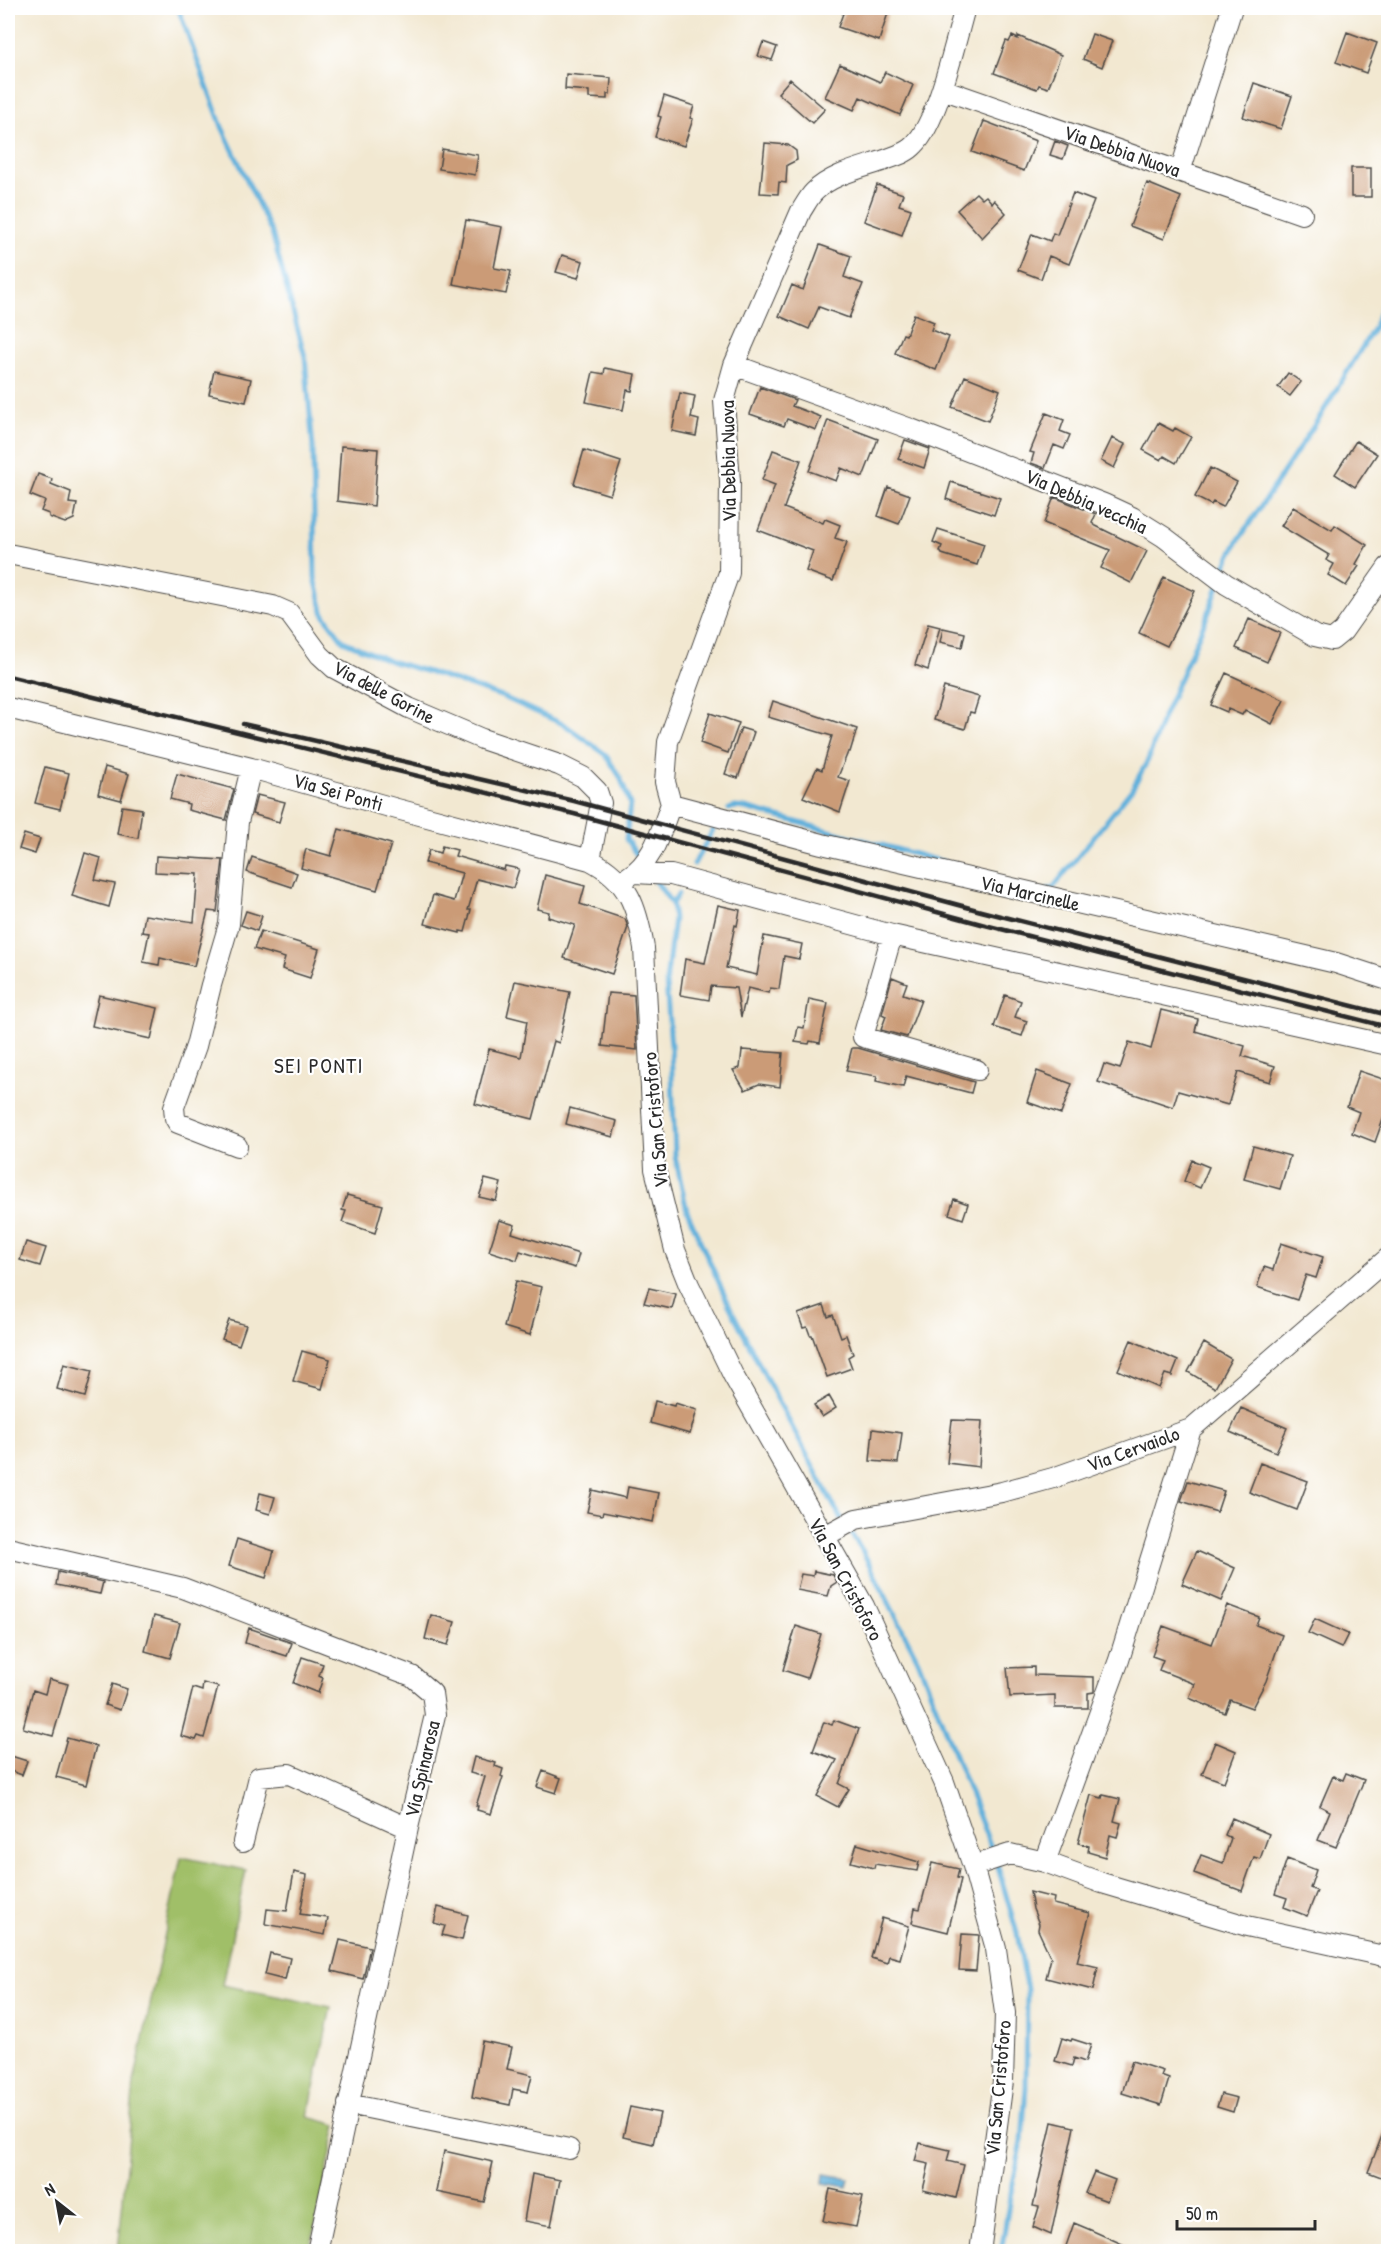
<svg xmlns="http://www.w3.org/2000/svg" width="1396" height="2259" font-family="'Patrick Hand',sans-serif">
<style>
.green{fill:#a0bf67;stroke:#667549;stroke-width:1.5}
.water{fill:#61b0db;stroke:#466e83;stroke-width:1.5}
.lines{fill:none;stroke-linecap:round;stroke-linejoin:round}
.stream{stroke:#61b0db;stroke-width:5}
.building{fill:#cb9b77}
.minor-casing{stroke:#494744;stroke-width:22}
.minor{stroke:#fff;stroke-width:20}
.rail{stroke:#2b2b2b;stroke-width:4.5}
.labels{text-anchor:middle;stroke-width:4.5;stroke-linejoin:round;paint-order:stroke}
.street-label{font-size:20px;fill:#2b2b2b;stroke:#fff}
.neighbourhood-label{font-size:21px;letter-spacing:1.5px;fill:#2b2b2b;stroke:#fff}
</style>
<rect width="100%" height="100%" fill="#fff"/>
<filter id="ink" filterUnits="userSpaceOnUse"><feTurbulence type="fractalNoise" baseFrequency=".0167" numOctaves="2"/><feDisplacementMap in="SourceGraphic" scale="12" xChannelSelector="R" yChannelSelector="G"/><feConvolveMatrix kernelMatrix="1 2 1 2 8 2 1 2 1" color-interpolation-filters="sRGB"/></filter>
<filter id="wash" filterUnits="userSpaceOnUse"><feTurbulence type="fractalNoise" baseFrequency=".008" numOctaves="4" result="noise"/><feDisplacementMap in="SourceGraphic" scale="24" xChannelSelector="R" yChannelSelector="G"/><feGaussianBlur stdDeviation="1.35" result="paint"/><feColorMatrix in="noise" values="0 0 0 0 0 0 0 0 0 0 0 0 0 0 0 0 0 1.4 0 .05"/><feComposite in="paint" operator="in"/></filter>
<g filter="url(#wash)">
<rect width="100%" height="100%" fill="#f2e8d1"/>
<path class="green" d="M181,1857L246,1870L222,1985L331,2007L308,2117L337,2125L310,2251L118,2252L134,2082Z"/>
<path class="water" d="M824,2174L849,2178L847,2187L823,2183Z"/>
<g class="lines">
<path class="stream" d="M178,8L222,127L272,233L305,357L313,448L315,578L324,615L343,641L390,661L435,674L503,697L565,725L605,754L620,777L630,804L626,839L641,861
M729,809L735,807L745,808L955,865
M694,864L713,830
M655,880L672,904L674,918L666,983L671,1046L675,1156L687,1211L728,1303L772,1389L835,1508L862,1550L918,1660L994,1855
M1048,889H1052L1132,789L1148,760L1163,717L1209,612L1225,566L1238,541L1321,415L1375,326L1388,288
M672,904L678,894
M997,1864L1017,1933L1027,1989L1026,2087L1022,2142L1010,2197L1001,2252"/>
</g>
<g id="blocks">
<path class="building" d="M845,8H883L882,11L888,13L879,41L838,27Z
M1347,32L1377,43L1366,73L1336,62Z
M1092,34L1112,41L1102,67L1083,59Z
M1012,36L1018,39V36L1061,55L1048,88L1039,85L1037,89L994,73L1006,41L1009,42Z
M763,42L777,47L772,60L758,56Z
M840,64L880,82L885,72L913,85L900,115L860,97L854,110L825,97Z
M566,74L611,78L610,94H607V99L589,98V91L565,89Z
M790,79L825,109L812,123L778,93Z
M1254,83L1292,96L1281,129L1243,117Z
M664,96L694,106L690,118L693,119L684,146L655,137L661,117L658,116Z
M984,121L1036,141L1024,171L972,152Z
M1055,141L1068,146L1063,159L1050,155Z
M765,143L788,145L796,151L797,160L787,165L786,183L779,182L778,194L760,193Z
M442,149L478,155L475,175L439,169Z
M1351,168H1371V197H1351Z
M1147,183L1181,197L1164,239L1130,226Z
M877,185L903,194L899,205L911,209L902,235L864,221Z
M976,193L982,199L986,196L992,203L994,200L1006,213L982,238L957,210Z
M1073,193L1094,201L1069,264L1049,256L1041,279L1018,270L1032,234L1050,241L1053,233L1057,235Z
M466,220L502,227L494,268L511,271L506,294L453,284Z
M820,245L851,256L844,277L863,284L849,318L819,307L809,329L779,316L792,285L803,290Z
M562,255L583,261L578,278L556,272Z
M914,314L934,322L931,330L949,337L936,370L895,353L903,334L906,335Z
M605,368L635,374L632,391L627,390L623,410L586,402L593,372L604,374Z
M214,371L251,379L246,402L209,394Z
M1288,373L1301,382L1290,396L1278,387Z
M965,376L1000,390L988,421L952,407Z
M760,387L795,400L792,406L821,417L816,430L787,419L784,426L750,414Z
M680,393L695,396L691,418L699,420L696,436L672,431Z
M1046,413L1064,420L1060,431L1070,435L1064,449L1054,445L1045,468L1031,463L1034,453L1030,452Z
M828,420L878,439L863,477L841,468L836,481L809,471Z
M1158,423L1173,431L1175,428L1191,437L1176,463L1164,456L1161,460L1143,450Z
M1112,438L1125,444L1114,468L1101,461Z
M905,440L930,449L924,468L898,459Z
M1356,441L1377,454L1355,487L1335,474Z
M341,446L378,449L374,506L337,501Z
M584,450L621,462L610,495L574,484Z
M773,450L801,460L784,508L823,523L825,519L840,525L835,538L847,542L833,581L806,571L813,551L758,530L775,485L762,480Z
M1210,468L1237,482L1223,507L1213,502L1211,505L1195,497Z
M38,474L52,479L51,484L71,492L69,503L77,504L74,519L65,523L49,517V514L41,511L45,501L30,495Z
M951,482L1000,498L994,515L946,499Z
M888,487L910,495L899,524L878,516Z
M1054,497L1096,514L1092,523L1096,526L1147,551L1131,583L1101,568L1110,550L1044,523Z
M1293,507L1332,530L1335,525L1367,545L1356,564L1359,566L1346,586L1328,575L1334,564L1326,560L1329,555L1281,526Z
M938,529L984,544L977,565L942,554L940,551L942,546L933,542Z
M1164,577L1195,591L1167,646L1139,633Z
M1249,619L1280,633L1267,662L1236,648Z
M928,624L940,627L928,670L915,665Z
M943,628L965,633L962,647L940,642Z
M1226,673L1284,700L1272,724L1245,710L1242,715L1228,709L1227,712L1211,705Z
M944,687L979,697L974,713L970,712L965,729L934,720Z
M773,701L857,729L850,752H848L838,777L850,781L840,812L803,797L817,768L822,770L832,736L768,717Z
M710,713L739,723L728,753L700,743Z
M741,728L754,732L738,778L725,774Z
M45,767L69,773L60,809L35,803Z
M105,767L129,774L121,800L98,794Z
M177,774L234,789L226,820L188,810L189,804L170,799Z
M257,795L285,802L279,822L252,814Z
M122,806L142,809L138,838L117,834Z
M339,829L391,844L377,890L301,868L306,849L331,856Z
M24,834L40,839L35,854L19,849Z
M442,846L457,850L455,856L504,870L505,866L519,869L513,888L477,879L468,910H471L465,932L460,931V933L425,924L433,895L454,901L462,873L425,863L429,850L440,853Z
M85,853L101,858L95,880L115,884L109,907L72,896Z
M156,856L223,860L217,912L208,911L194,966L160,958L159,965L143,962L149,933L142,932L145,915L194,922L198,874L155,872Z
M252,857L297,873L292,887L247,872Z
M545,875L585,886L580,904L625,919L628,927L612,974L564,958L575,925L548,917L549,912L537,909Z
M718,905L740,910L737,926L735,925L726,968L757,975L764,936L802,944L799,959L784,956L779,989L770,988L769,993L748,988L741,1017L736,988L711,986L709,1000L680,995L685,959L705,963Z
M246,911L262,916L257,931L241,925Z
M261,931L319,949L310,978L282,969L285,958L254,949Z
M892,977L907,983L903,994L921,1000L907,1037L881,1030L886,1016L882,1014Z
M515,981L570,992L559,1043L554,1041L533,1119L475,1104L489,1049L521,1057L527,1021L507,1016Z
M608,993L634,995L637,1050L602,1046Z
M99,995L158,1008L151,1039L92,1026Z
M1005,995L1021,1001L1015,1017L1027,1021L1022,1036L994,1027Z
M809,999L828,1003L820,1043L810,1041L809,1044L795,1042L798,1027L804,1028Z
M1161,1010L1198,1019L1195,1031L1245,1046L1242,1056L1275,1066L1270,1082L1238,1072L1228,1105L1178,1091L1173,1107L1098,1082L1104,1064L1120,1069L1129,1042L1151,1049Z
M852,1048H858L974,1082L971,1093L906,1076L903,1087L876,1081L877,1076L846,1071Z
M742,1050L783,1053L780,1087L759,1084L745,1090L733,1070L740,1068Z
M1037,1071L1072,1084L1061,1114L1027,1102Z
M1359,1071L1389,1081V1103L1375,1142L1352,1133L1359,1112L1347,1107Z
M570,1108L617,1121L613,1137L566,1124Z
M1253,1146L1290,1156L1280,1189L1244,1179Z
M1192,1160L1209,1167L1200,1188L1184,1181Z
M485,1179L501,1183L496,1201L479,1197Z
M347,1195L383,1205L375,1233L342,1222L346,1211L342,1210Z
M954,1199L968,1204L963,1219L949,1214Z
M499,1220L515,1225L512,1233L579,1254L575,1268L520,1251L517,1260L489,1251Z
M26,1242L46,1248L40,1266L20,1260Z
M1281,1243L1323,1257L1316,1278L1306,1275L1297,1300L1257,1287L1264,1267L1273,1270Z
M516,1281L542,1287L530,1335L504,1327Z
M649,1288L676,1294L672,1309L644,1303Z
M824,1305L828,1317L833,1315L841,1337L846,1335L853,1354L848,1357L852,1368L827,1377L812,1335H810L807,1327L803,1328L798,1314Z
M229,1320L246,1325L239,1345L222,1339Z
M1131,1340L1178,1361L1172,1376L1165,1374L1159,1388L1118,1370Z
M1204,1343L1231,1359L1215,1388L1188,1372Z
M302,1351L330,1359L322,1389L293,1381Z
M64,1364L92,1371L85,1397L57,1389Z
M829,1396L836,1408L822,1417L814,1405Z
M655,1401L674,1406L675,1403L697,1410L690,1434L650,1423Z
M1241,1408L1287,1428L1276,1452L1230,1432Z
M952,1420L982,1421L979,1467L947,1463Z
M873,1429L902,1433L898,1463L870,1461Z
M1260,1463L1308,1481L1297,1510L1249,1492Z
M1188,1481L1224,1491L1217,1512L1181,1501Z
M628,1487L659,1493L653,1522L603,1512L602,1515L587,1512L592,1490L626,1498Z
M260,1493L275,1497L270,1514L256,1510Z
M237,1539L274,1551L266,1578L229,1566Z
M1197,1551L1235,1568L1221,1601L1182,1584Z
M814,1571L833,1575L837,1582L831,1586L828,1596L797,1590L801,1574L813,1576Z
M58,1572L103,1582L100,1594L56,1585Z
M1227,1605L1259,1617L1256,1625L1282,1635L1266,1681L1252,1708L1230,1700L1225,1713L1189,1698L1195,1684L1159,1670L1163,1660L1152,1656L1163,1626L1212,1644Z
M431,1615L455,1622L448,1645L425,1639Z
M154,1616L180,1623L170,1658L145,1651Z
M1315,1619L1348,1634L1341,1648L1308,1633Z
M796,1626L821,1634L807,1678L783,1670Z
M249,1628L292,1643L287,1656L245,1643Z
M302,1657L323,1664L319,1676L323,1678L318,1693L293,1683Z
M1034,1667V1675L1094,1677V1692L1088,1693V1708H1055V1695L1010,1697L1007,1668Z
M49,1679L68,1684L53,1736L23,1728L33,1690L45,1694Z
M203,1683L218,1687L204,1738L198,1736L196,1740L181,1736L193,1688L202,1691Z
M112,1684L127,1689L120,1710L105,1705Z
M834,1720L859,1729L839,1784L849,1789L838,1807L817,1796L837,1760L813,1751L824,1722L832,1725Z
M67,1738L96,1746L86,1785L56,1777Z
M1215,1742L1236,1751L1224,1782L1202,1774Z
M8,1755L27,1761L22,1775L8,1770Z
M474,1757L496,1763L495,1766L503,1769L501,1776L503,1777L491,1814L477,1810L478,1806H476L485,1777L470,1773Z
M543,1771L561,1778L556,1793L537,1787Z
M1346,1773L1364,1780L1336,1847L1318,1840L1330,1811L1320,1806L1333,1776L1343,1780Z
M1091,1795L1102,1798L1103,1795L1120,1799L1114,1821L1121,1823L1117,1837L1110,1835L1105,1857L1088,1852L1089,1846L1078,1843Z
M1232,1818L1269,1834L1260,1859L1254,1857L1242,1891L1194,1873L1201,1855L1223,1863L1231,1838L1225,1835Z
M857,1844L919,1862L917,1871L875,1864L874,1868L851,1862Z
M1287,1859L1316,1870L1310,1888L1317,1891L1307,1916L1284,1907L1287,1898L1275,1894Z
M932,1863L959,1869L957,1878L961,1879L948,1932L912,1923L915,1908L920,1909Z
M294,1872L307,1875L300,1914L328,1918L325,1935L265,1924L267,1909L287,1911Z
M1030,1892L1054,1898L1053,1904L1090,1913L1077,1962L1098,1967L1093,1990L1046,1978L1051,1958L1038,1930L1039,1924L1033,1909Z
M438,1907L468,1915L462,1940L442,1935L445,1926L434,1923Z
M882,1918L909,1926L900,1959L889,1956L887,1963L871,1958Z
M962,1934L979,1935L976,1971L959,1970Z
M340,1940L370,1947L363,1979L332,1971Z
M270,1953L290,1958L285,1980L265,1975Z
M1062,2038L1071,2041L1072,2039L1091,2045L1085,2062L1074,2058L1072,2066L1055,2061Z
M482,2041L512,2047L507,2069L532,2075L528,2092L513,2089L510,2105L472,2097Z
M1132,2061L1163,2071L1161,2076L1169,2079L1161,2105L1122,2093Z
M1221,2094L1237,2098L1233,2112L1217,2107Z
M630,2107L660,2113L653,2144L623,2137Z
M1052,2122L1074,2127L1051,2235L1033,2227L1039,2207L1033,2206Z
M1387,2123H1389V2180L1368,2172Z
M920,2143L950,2150L947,2161L964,2165L956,2198L923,2190L929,2164L915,2161Z
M444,2151L493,2162L484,2202L436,2192Z
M1094,2172L1115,2180L1107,2201L1085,2193Z
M532,2174L560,2180L551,2226L524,2221Z
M830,2189L863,2196L856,2227L823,2221Z
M1074,2223L1093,2231L1140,2252H1079L1066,2246Z"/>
</g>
</g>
<g filter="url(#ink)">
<use href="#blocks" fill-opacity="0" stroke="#494744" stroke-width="1.5"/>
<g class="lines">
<defs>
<path id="minor" d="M942,89L1302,214
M1180,172L1232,8
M734,365L911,429L1104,504L1132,517L1164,537L1226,584L1315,636L1332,640L1343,631L1388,567
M8,554L273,606L289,613L320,655L334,668L409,708L482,739L559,765L583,777L597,791L601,803L590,860
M8,708L251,768L397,809L590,860C629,880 637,907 644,948L655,1169L675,1250L689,1285L733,1375L864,1606L944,1782L973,1866L996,1949L1005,2013L1003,2081L980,2252
M671,804L665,782L668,742L729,573L730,481L724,401L734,365L801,211C805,205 809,197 814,192C832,174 862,168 885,160C895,156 907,153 914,145C938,122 955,42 965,8
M671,804L822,844L1336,963L1388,980
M635,873L671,875L892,935L1388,1045
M628,877C653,863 661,830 671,804
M892,935L863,1037L977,1070
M237,1146L178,1123L175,1118L174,1107L196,1046L211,985L229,924L238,822L251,768
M825,1536L856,1519L1002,1492L1053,1478L1191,1429L1388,1258
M8,1548L183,1588L412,1676L432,1693L435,1715L408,1828L317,2252
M243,1842L259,1777L289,1774L408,1828
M1045,1862L1119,1660L1191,1429
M973,1866L1010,1854L1045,1862L1102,1883L1247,1926L1388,1957
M348,2104L569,2149"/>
</defs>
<use href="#minor" class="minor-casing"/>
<use href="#minor" class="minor"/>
<path class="rail" d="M8,676L574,814L985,925L1388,1027
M243,724L574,801L981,911L1388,1015"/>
</g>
</g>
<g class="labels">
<g class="street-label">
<text transform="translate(1122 151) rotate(19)" y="7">Via Debbia Nuova</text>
<text transform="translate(728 461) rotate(-91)" y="7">Via Debbia Nuova</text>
<text transform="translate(1086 501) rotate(24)" y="7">Via Debbia vecchia</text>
<text transform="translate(384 692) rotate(28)" y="7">Via delle Gorine</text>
<text transform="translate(338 792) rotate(16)" y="7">Via Sei Ponti</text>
<text transform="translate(1030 893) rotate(13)" y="7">Via Marcinelle</text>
<text transform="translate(655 1120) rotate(-95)" y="7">Via San Cristoforo</text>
<text transform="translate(1133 1449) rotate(-20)" y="7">Via Cervaiolo</text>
<text transform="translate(846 1579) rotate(62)" y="7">Via San Cristoforo</text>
<text transform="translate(422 1769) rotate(-77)" y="7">Via Spinarosa</text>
<text transform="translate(998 2088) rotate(-85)" y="7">Via San Cristoforo</text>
</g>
<g class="neighbourhood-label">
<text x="319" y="1073">SEI PONTI</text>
</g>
</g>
<rect width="1396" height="2259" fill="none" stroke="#fff" stroke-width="30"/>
<g transform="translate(57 2202) rotate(329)" stroke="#ffffff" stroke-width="4.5" paint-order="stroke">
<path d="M0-4.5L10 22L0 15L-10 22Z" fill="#2b2b2b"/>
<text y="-9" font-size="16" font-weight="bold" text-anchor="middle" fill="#2b2b2b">N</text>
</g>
<path d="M1177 2220v9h138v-9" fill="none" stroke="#2b2b2b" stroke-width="3"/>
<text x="1186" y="2220" font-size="18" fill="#2b2b2b" stroke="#ffffff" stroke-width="4.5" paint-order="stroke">50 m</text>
</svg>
